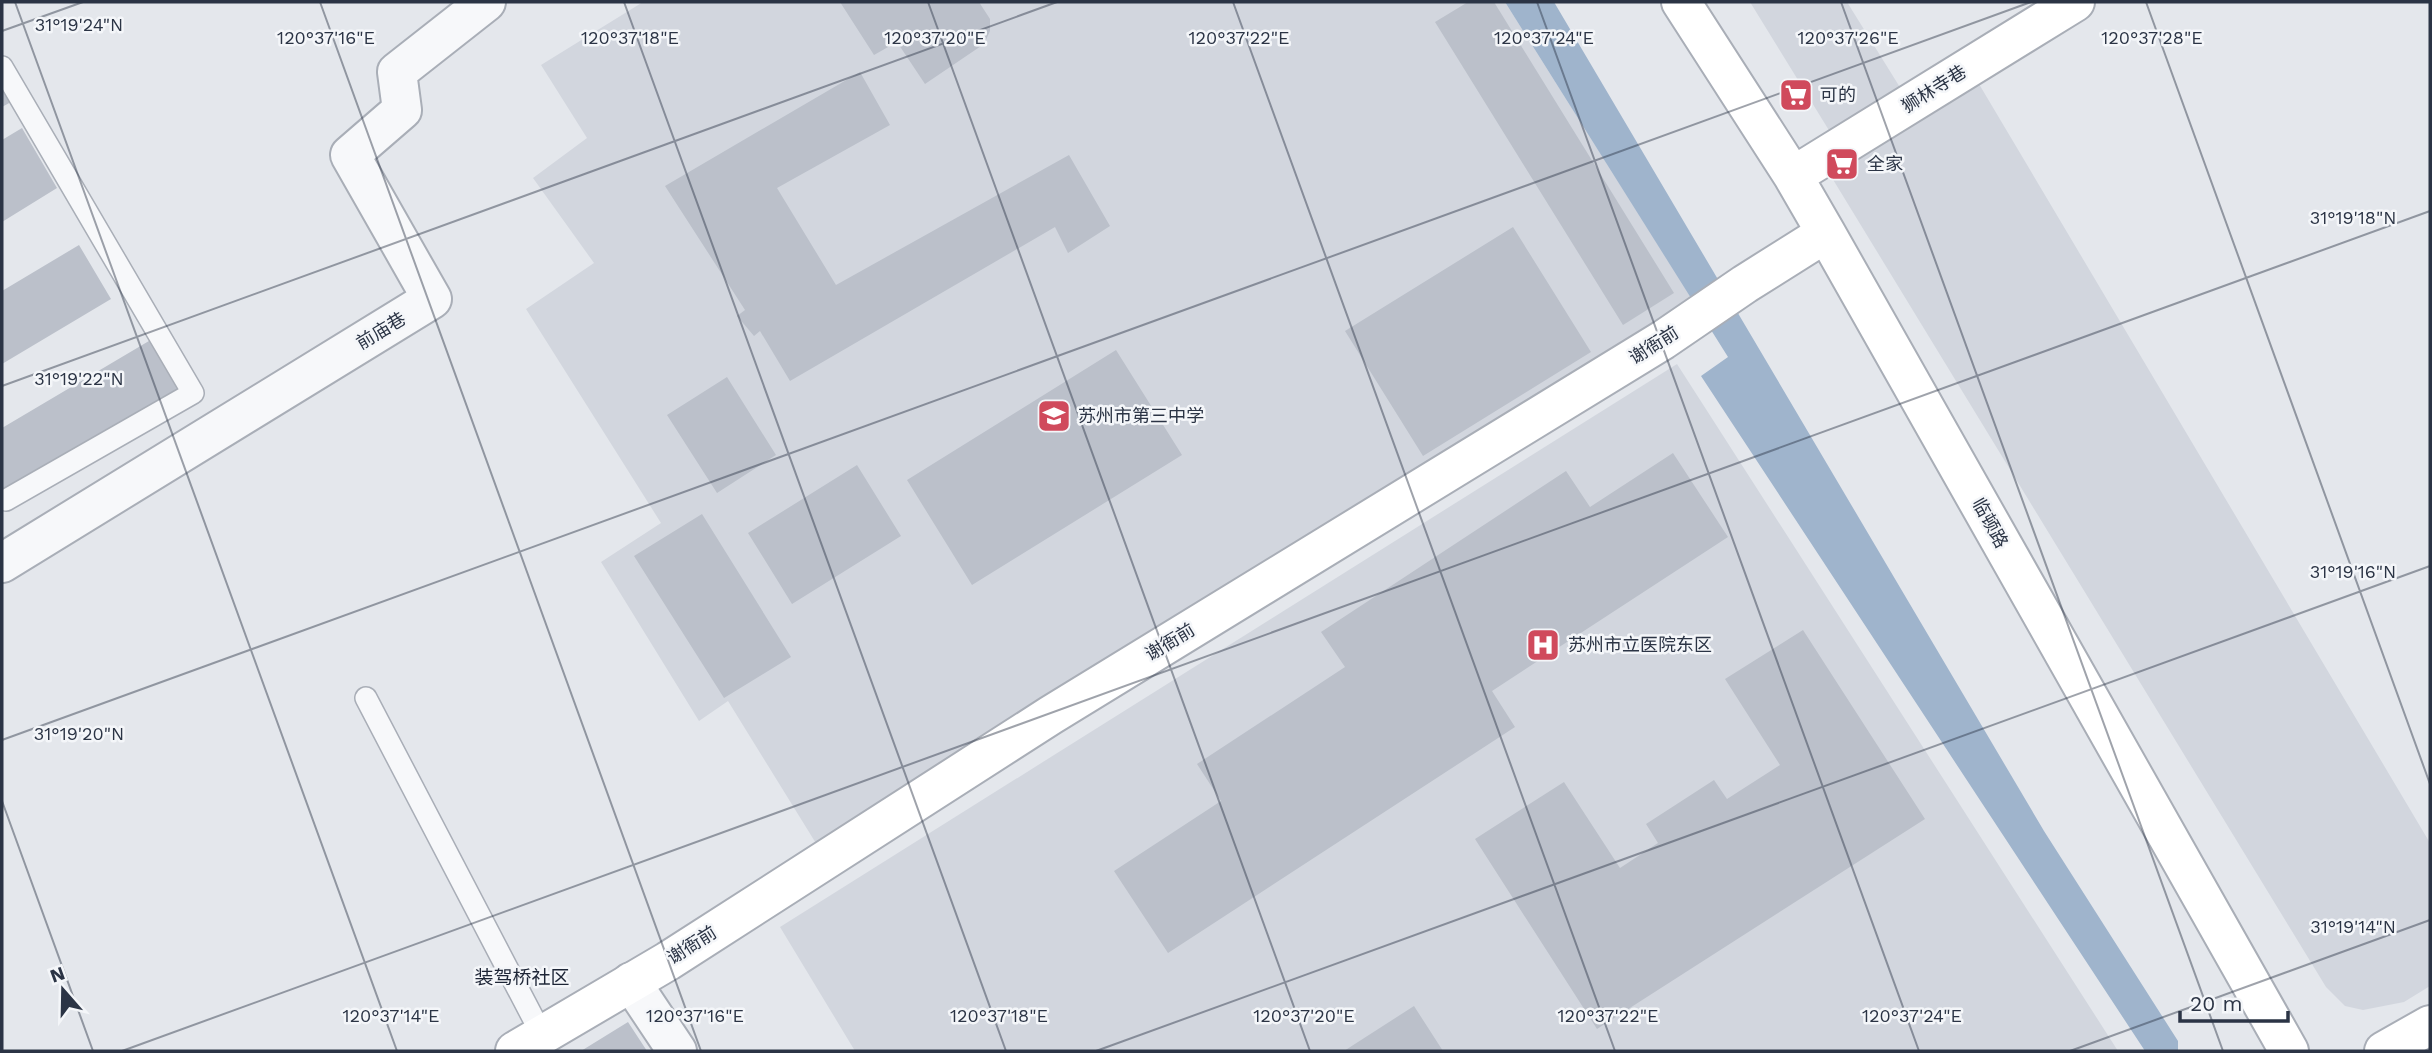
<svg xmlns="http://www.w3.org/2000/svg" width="2432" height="1053" font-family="'Work Sans','Noto Sans SC',sans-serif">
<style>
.built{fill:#d2d6de}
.water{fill:#9fb4cc}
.building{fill:#bbc0ca}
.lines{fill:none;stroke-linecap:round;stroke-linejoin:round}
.lane-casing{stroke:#a9aeb7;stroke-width:24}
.street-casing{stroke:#a9aeb7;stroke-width:42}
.secondary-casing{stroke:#a9aeb7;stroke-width:42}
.lane{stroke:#f7f8fa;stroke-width:21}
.street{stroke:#f7f8fa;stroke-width:38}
.secondary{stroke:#fff;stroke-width:38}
.ticks{fill:none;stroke:#2b3445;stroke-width:2;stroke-opacity:0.45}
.labels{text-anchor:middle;stroke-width:5;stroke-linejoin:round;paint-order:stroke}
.street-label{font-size:18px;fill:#2b3445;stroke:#f4f6f9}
.poi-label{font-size:18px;fill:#2b3445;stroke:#f4f6f9;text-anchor:start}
.neighbourhood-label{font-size:19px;fill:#1d2536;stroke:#f4f6f9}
.ticks-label{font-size:18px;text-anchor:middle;fill:#2b3445;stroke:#f4f6f9;stroke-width:5;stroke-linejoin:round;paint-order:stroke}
</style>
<rect width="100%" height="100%" fill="#e4e7ec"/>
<path class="built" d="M643,2H1505L1694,302L822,853L728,701L699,721L601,562L661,523L526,309L594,263L533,178L587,138L541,65Z
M1750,2H1847L1901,89L1830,132Z
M1976,79L2430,843V986L2404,1002L2363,1010L2345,1006L2326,987L1829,173Z
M1677,364L2118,1051H855L780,927Z"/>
<path class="water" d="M1505,2H1554L2044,831L2178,1041V1051H2145L1701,376L1728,357Z"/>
<path class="building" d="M840,2H979L990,19V31L984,44L925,84L897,42L874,55Z
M1468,2H1494L1674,293L1623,325L1435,22Z
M860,72L890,125L777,188L836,285L1069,155L1110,226L1068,253L1055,227L790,381L760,331L754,336L737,316L745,310L665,186Z
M2,86L11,102L2,107Z
M22,128L57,188L2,222V140Z
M1513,227L1591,352L1423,456L1345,331Z
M79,245L111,299L2,364V291Z
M154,338L188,391L2,499V428Z
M1116,350L1182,455L972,585L907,480Z
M727,377L776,455L717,493L667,415Z
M1673,453L1728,537L1492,691L1515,727L1168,953L1114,871L1221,801L1197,764L1345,667L1321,632L1566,471L1590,507Z
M857,465L901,536L792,604L748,533Z
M702,514L791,657L724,698L634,556Z
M1803,630L1925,819L1597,1029L1475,839L1564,782L1620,868L1658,843L1646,824L1714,780L1727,799L1780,765L1725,679Z
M1414,1006L1443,1051H1344Z
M628,1022L647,1051H581Z"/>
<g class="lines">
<defs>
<path id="lane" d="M2,67L193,393L6,500
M366,698L542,1035"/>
<path id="street" d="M2,563L432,299L350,155L402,110L397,72L486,2
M631,982L677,1051"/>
<path id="secondary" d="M1681,2L1793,176L1826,233L2289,1051
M1793,176L2075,2
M515,1051L668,961L1051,715L1663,340L1745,284L1826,233
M2384,1051L2430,1025"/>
</defs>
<use href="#lane" class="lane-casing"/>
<use href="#street" class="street-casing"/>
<use href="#secondary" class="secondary-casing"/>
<use href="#lane" class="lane"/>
<use href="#street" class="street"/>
<use href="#secondary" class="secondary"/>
</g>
<path class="ticks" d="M15,2L397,1051M320,2L701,1051M624,2L1006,1051M928,2L1310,1051M1233,2L1615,1051M1537,2L1919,1051M1841,2L2223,1051M2146,2L2430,784M2,31L83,2M2,386L1057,2M2,740L2031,2M2,801L93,1051M122,1051L2430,211M1096,1051L2430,566M2070,1051L2430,920"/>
<defs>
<symbol id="supermarket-square" viewBox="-11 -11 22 22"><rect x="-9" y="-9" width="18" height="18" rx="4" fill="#d04a5c" stroke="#f4f6f9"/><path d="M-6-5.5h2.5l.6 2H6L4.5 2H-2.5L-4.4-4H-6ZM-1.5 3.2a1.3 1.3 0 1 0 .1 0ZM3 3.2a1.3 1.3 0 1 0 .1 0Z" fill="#fff"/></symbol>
<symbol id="school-square" viewBox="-11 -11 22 22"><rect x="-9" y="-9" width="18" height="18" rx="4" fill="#d04a5c" stroke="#f4f6f9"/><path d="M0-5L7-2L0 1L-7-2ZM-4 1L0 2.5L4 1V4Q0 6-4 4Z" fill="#fff"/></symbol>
<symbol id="hospital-square" viewBox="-11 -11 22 22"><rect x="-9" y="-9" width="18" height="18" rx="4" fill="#d04a5c" stroke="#f4f6f9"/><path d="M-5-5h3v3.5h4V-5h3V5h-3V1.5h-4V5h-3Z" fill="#fff"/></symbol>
</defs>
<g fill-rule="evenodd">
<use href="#supermarket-square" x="1777" y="76" width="38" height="38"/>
<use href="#supermarket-square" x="1823" y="145" width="38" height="38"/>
<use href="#school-square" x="1035" y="397" width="38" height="38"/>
<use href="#hospital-square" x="1524" y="626" width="38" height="38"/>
</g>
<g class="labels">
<g class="street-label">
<text transform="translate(1934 89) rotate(-32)" y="6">狮林寺巷</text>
<text transform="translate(381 331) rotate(-31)" y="6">前庙巷</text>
<text transform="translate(1654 345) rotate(-32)" y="6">谢衙前</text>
<text transform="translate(1990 523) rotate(61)" y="6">临顿路</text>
<text transform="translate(1170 642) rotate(-31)" y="6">谢衙前</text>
<text transform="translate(692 945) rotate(-32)" y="6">谢衙前</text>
</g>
<g class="poi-label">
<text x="1820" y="101">可的</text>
<text x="1867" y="170">全家</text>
<text x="1078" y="422">苏州市第三中学</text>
<text x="1568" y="651">苏州市立医院东区</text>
</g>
<g class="neighbourhood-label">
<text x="522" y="984">装驾桥社区</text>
</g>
</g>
<g class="ticks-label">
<text x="79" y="31">31°19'24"N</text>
<text x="326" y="44">120°37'16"E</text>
<text x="630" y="44">120°37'18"E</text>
<text x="935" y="44">120°37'20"E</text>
<text x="1239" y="44">120°37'22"E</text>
<text x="1544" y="44">120°37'24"E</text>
<text x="1848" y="44">120°37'26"E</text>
<text x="2152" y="44">120°37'28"E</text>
<text x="2353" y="224">31°19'18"N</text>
<text x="79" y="385">31°19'22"N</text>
<text x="2353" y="578">31°19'16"N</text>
<text x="79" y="740">31°19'20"N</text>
<text x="2353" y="933">31°19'14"N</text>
<text x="391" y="1022">120°37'14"E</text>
<text x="695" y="1022">120°37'16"E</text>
<text x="999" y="1022">120°37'18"E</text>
<text x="1304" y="1022">120°37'20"E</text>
<text x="1608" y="1022">120°37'22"E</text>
<text x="1912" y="1022">120°37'24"E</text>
</g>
<rect width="2432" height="1053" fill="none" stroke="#2b3445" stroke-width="7"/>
<g transform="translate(63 990) rotate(340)" stroke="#f4f6f9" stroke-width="5" paint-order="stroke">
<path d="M0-5L12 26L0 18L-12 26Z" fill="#2b3445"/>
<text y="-10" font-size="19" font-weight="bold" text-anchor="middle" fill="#2b3445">N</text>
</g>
<path d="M2180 1011v10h108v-10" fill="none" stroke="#2b3445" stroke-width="3.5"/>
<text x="2190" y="1011" font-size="21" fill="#2b3445" stroke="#f4f6f9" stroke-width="5" paint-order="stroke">20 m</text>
</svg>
